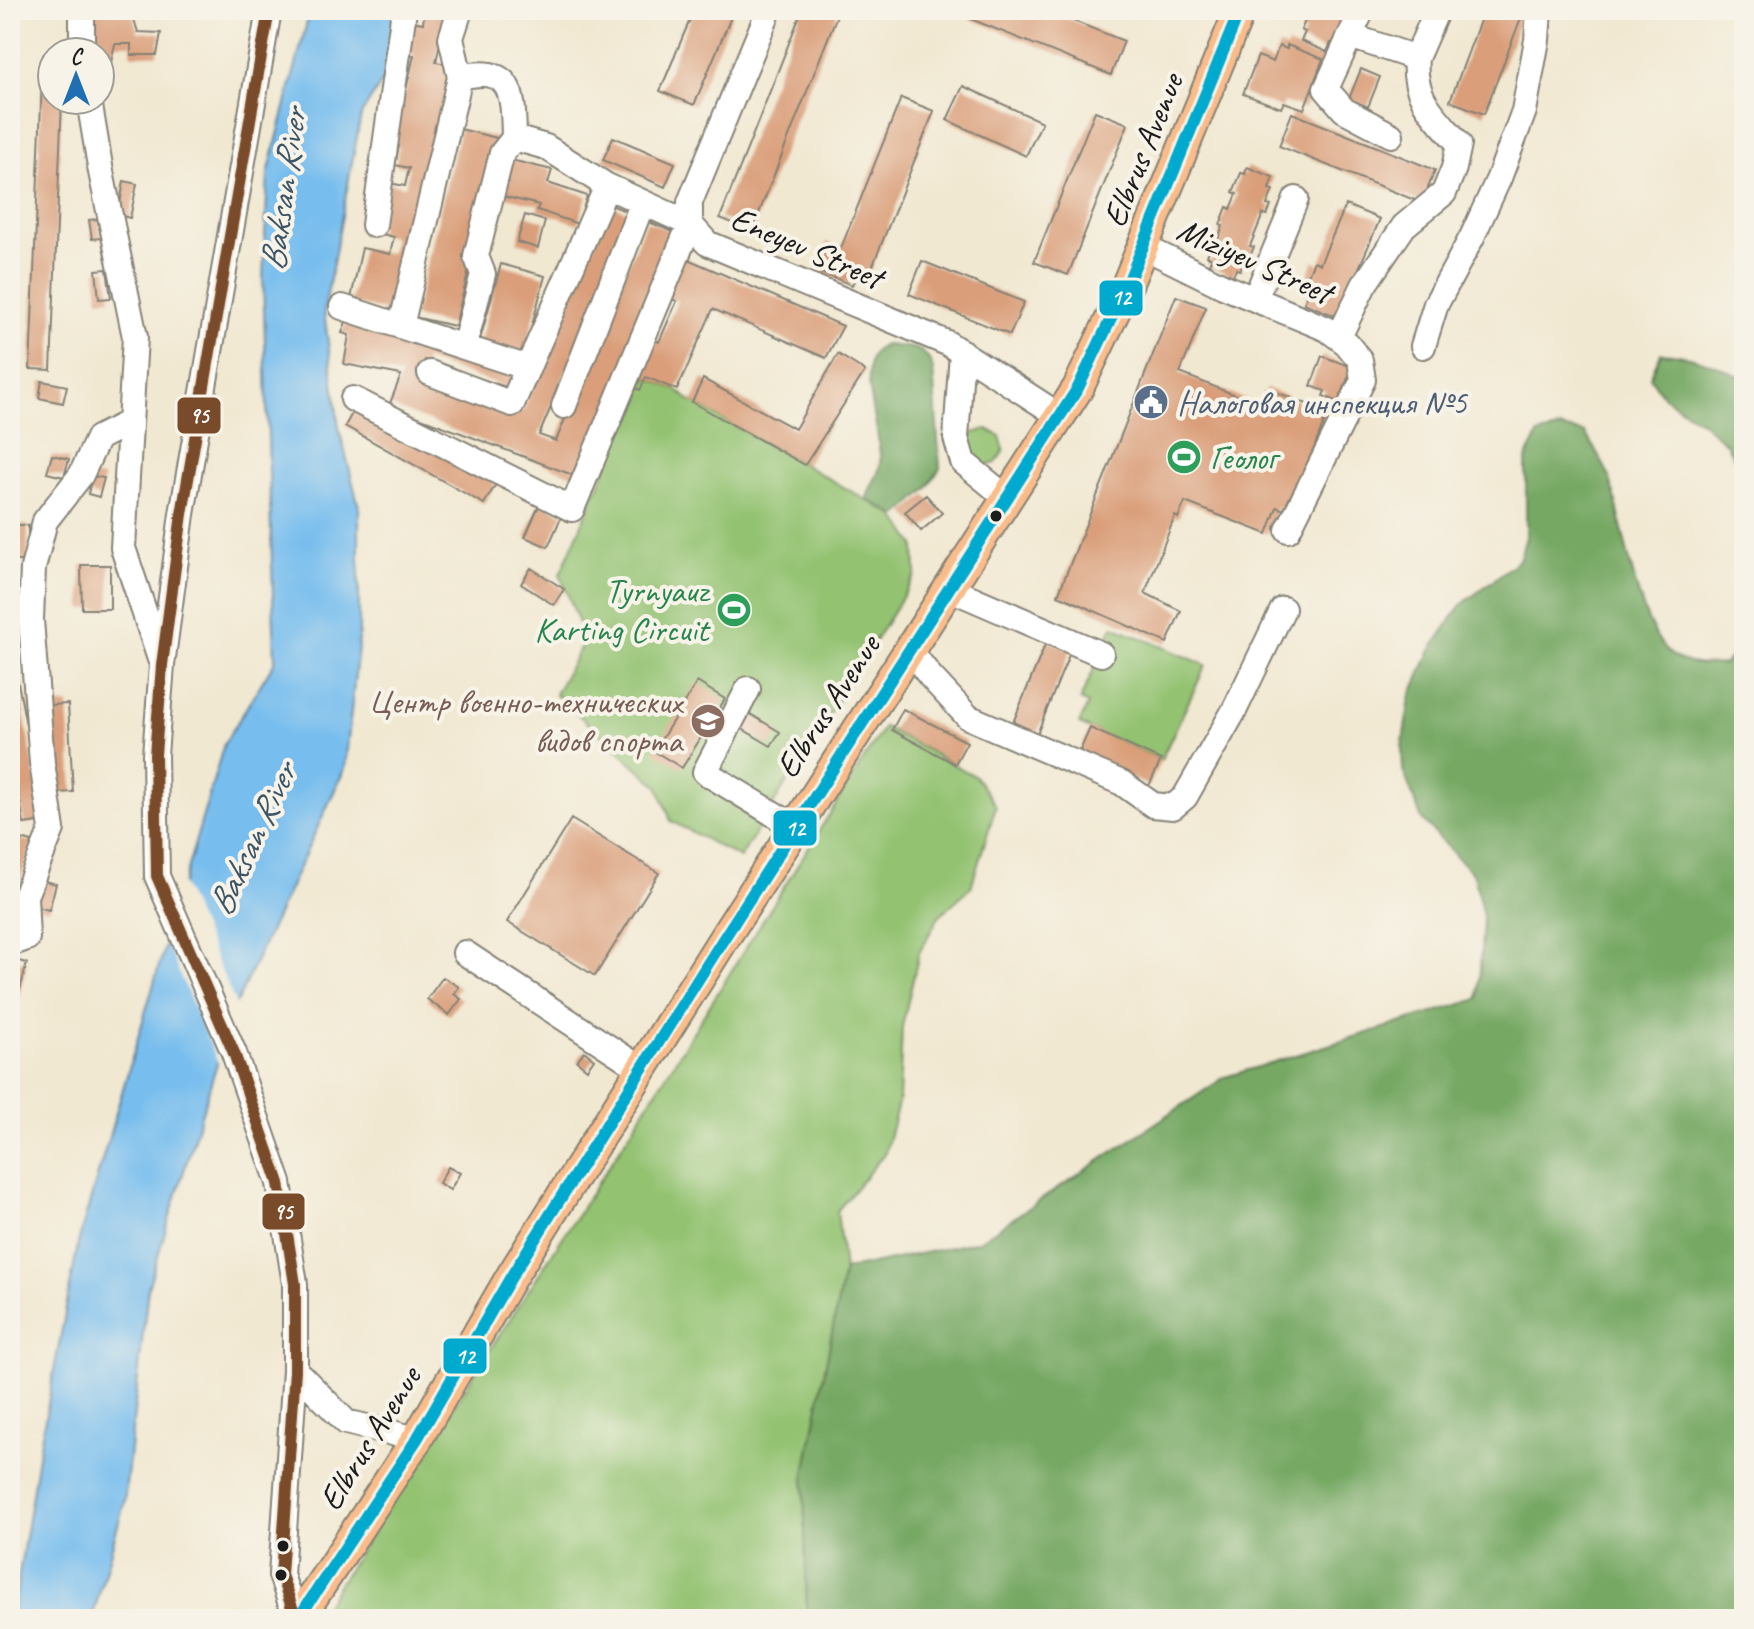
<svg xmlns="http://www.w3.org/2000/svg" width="1754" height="1629" font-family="Caveat,sans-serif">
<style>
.green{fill:#93c271;stroke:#586f46;stroke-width:2}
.forest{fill:#76a863;stroke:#496240;stroke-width:2}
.water{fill:#77bdee;stroke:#4a6c85;stroke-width:2}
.pier{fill:#f1e8d1}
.building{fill:#da9f7a}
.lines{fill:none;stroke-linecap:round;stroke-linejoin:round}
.minor-casing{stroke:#868276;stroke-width:28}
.major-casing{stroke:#868276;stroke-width:34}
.minor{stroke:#fff;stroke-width:24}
.major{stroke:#f9bc8a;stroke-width:30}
.bus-1-casing{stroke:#f7f3e8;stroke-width:18}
.bus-2-casing{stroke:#f7f3e8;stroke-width:18}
.bus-1{stroke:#7a4b2a;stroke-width:12}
.bus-2{stroke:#00a9ce;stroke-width:12}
.bus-dot{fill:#1c1c1c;stroke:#f7f3e8;stroke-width:3}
.labels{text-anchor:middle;stroke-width:8;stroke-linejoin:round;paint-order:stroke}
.street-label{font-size:34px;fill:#1c1c1c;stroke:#f7f3e8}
.service-label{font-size:34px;fill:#4e5e75;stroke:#f7f3e8;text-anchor:start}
.leisure-label{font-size:34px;fill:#27864d;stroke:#f7f3e8;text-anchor:start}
.education-label{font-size:34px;fill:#785e54;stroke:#f7f3e8;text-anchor:end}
.water-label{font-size:36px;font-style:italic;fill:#3c5466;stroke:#f7f3e8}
.line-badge{stroke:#f7f3e8;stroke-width:3}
.badge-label{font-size:22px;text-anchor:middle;font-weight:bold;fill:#fff}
</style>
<rect width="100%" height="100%" fill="#f7f3e8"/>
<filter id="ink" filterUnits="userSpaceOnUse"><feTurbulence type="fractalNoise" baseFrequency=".0125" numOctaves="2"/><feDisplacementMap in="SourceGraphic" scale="16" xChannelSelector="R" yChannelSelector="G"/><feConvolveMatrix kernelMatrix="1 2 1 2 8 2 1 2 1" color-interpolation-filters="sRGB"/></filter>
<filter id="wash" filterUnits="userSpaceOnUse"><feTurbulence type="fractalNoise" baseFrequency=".006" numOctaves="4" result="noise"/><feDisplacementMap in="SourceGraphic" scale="32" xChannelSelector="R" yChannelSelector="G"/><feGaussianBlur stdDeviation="1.8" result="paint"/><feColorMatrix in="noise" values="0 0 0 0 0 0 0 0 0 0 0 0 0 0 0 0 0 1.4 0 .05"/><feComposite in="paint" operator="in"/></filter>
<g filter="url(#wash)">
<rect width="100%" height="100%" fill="#f1e8d1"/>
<path class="green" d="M646,377L677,390L692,402L895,516L915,545L916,575L740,858L671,821L658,786L555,694L585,639L560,574Z
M987,429L1000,436L1004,450L996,463L982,467L966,445L973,433Z
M1113,626L1206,665L1161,760L1079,724L1088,704L1080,700Z
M884,727L975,776L996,806L971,887L939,916L919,953L902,1027L899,1100L885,1153L837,1211L844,1270L804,1479L807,1619H316L623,1144Z"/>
<path class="forest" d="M885,345C908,348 925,343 933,369L940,468L926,490L897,516L867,499C869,486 879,477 880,464C883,435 858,373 874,352C875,351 884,345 885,345Z
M1661,353C1693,355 1716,364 1744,379V477L1727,445L1706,425L1664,397L1650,377Z
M1561,428L1585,433C1594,448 1606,465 1611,482C1624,525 1637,635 1676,658C1691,666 1708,665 1724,664L1744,642V1619H807L804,1479L844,1270L979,1241L1225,1077L1478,999L1483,917L1474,875L1422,820L1403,770L1402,747L1410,698L1431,650L1460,606L1519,560L1526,537V459L1538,435Z"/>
<path class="water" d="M310,10H396L386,75L361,115L324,311L339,428L359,507V637L345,768L234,1008L148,1288L124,1503L92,1619H12L38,1456L79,1239L224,744L275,661L263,279L268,174Z"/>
<path class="pier" d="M180,879L238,1009L220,1067L163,936Z"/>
<g id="blocks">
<path class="building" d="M89,10H131L138,32L161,33L157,55H131V44H115L110,66L100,64V52H93Z
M425,10H447L436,62L452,65L397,313L350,303L362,248L390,254L394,237L378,233L389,183L405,186L409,168L395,165L399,146L393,145L414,55L405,54L411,21L423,23Z
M694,10H734L694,105L660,91Z
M802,10H839L752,231L720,218Z
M948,10H1046L1124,41L1111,75Z
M1314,10H1347L1344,18L1349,19L1335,44L1331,43L1327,52L1301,41L1305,32L1301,30L1308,14L1312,16Z
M1484,10H1524L1484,114L1450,101Z
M1287,45L1323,59L1304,109L1284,102L1281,108L1243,94L1258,56L1273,62L1279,46L1287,49Z
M43,55L52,56V100H62L51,370L30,369Z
M1361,69L1380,77L1368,107L1349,99Z
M963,86L1042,122L1026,156L947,120Z
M901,98L934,111L868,278L857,274L852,285L816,271L827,242L841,248Z
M1095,111L1128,124L1068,275L1034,262Z
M1292,113L1435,170L1422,203L1279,146Z
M460,129L501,139L455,326L414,317Z
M613,137L675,163L665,187L603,160Z
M511,160L552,170L548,183L587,196L578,224L537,210L539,205L502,196Z
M1247,167L1273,177L1269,189L1273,190L1267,205L1271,206L1267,215L1263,214L1250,246L1254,247L1250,256L1246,255L1240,270L1236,269L1233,276L1208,266L1212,258L1207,256L1213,240L1217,241L1223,226L1220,225L1227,207L1231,209L1237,194L1233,192L1241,173L1245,174Z
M124,181L137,184L130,218L118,215Z
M611,205L633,214L539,435L556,441L646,221L681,235L578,477L389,406L401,375L344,364L349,335L342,333L349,313L515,369L509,388L425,360L423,374L523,411Z
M1346,205L1380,219L1338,317L1304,303L1311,287L1304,284L1314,261L1320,264Z
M525,215L545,221L538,248L517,242Z
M99,219L101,238L92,239L89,220Z
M683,257L843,326L826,358L713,309L677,390L646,377L640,390L628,385L648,337L659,342L677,301L666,297Z
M922,261L1024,302L1010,335L909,294Z
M501,264L545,276L523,359L478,347Z
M107,269L111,298L99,299L96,270Z
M1176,296L1206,307L1180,373L1260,405L1266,388L1328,412L1289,512L1277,507L1267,534L1185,502L1178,518L1175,516L1145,593L1181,611L1167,643L1058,595Z
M838,354L865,371L805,465L692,402L703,379L795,429Z
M1322,356L1352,367L1339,402L1323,396L1325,391L1311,386Z
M42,381L67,386L63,403L39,398Z
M356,406L496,484L484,504L345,426Z
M52,455L69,459L64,477L47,473Z
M92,476L104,478L99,497L88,494Z
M926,495L942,513L921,531L905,512Z
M540,503L563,513L548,547L525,537Z
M10,525H28V561H10Z
M81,565H110V609H82Z
M531,568L564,589L554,605L521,584Z
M10,640L44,821L24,824L10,744Z
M1047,640L1071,650L1037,734L1012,725Z
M697,682L725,699L682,768L654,751Z
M68,704L73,792L55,793L50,705Z
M903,709L967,742L955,764L892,730Z
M747,712L780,732L771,746L739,727Z
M1090,728L1161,760L1149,786L1078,755Z
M571,819L659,873L595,976L507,922Z
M14,837L32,842L14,902L10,901V851Z
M40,880L56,884L49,910L33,906Z
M10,959L27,963L11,1025H10Z
M443,977L459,987L454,994L461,999L449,1015L427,999Z
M584,1051L594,1059L587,1069L577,1061Z
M448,1167L460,1173L450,1190L439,1183Z"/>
</g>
</g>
<g filter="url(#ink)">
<use href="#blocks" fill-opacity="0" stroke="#868276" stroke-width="2"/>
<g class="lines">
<defs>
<path id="minor" d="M269,10L182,514L162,665L155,755L157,876L234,1053L279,1183L295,1284V1370L281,1575L296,1619
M769,10L690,202V224L707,243L947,343L1060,416
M1350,36L1326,89L1344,110L1391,135
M82,52V10
M1416,58L1437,10
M89,100L101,172L135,337L123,548L160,659
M374,225L404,10
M1144,247L1223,286L1327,329L1346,343L1360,360L1363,380L1288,530
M1255,299L1296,199
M342,307L528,368
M401,326L460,77L451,38L460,10
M1339,337L1364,285L1404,226L1444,193L1454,168L1459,144C1435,115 1412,99 1416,58L1350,36L1362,10
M1423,346L1436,304L1472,237L1499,178L1524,111L1537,40L1539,10
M464,347L483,274L476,256L502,153L514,138
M962,352L956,438L963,462L1007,498
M430,373L512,404L607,186
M353,399L572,509L690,224L607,186L546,147L514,138C513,95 514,64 460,77
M564,406L642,204
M948,588L1101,654
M909,649L930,676L968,717L1122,783L1153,805L1173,807L1185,797L1234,711L1283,609
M748,689L705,772L795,827
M10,944L27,938L25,896L52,829L42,763L31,620L33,568L45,521L81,475L98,438L130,422
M465,953L643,1070
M295,1370L346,1422L417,1439"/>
<path id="major" d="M298,1619L417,1439L511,1277L726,935L1078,388L1127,285L1240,10"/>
</defs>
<use href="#minor" class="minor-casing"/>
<use href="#major" class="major-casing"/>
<use href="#minor" class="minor"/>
<use href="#major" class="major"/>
<defs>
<path id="bus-1" d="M269,10L182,514L162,665L155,755L157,876L234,1053L279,1183L295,1284V1370L281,1575L296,1619"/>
<path id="bus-2" d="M298,1619L417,1439L511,1277L726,935L1078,388L1127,285L1240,10"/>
</defs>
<use href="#bus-1" class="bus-1-casing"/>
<use href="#bus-2" class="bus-2-casing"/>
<use href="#bus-1" class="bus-1"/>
<use href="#bus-2" class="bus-2"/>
</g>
</g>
<defs>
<symbol id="civic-disc" viewBox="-11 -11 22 22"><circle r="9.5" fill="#5c6f8a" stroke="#f7f3e8"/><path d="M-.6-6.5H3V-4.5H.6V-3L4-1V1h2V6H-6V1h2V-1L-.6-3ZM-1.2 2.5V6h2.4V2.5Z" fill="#fff"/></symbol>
<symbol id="stadium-disc" viewBox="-11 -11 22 22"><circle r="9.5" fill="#2e9e5b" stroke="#f7f3e8"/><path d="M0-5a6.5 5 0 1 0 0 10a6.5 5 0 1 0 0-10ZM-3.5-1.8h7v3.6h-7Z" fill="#fff"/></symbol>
<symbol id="school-disc" viewBox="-11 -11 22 22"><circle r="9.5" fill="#8d6e63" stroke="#f7f3e8"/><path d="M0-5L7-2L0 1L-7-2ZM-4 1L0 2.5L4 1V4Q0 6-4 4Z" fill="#fff"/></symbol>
</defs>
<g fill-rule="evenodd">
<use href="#civic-disc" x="1131" y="382" width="40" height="40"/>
<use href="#stadium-disc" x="1164" y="437" width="40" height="40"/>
<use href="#stadium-disc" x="714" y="590" width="40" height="40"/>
<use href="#school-disc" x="688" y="701" width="40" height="40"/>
</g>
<g class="bus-dot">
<circle cx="996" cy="516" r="7"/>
<circle cx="283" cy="1546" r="7"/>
<circle cx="281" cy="1575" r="7"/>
</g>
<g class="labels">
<g class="street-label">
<text transform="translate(1142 150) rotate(-68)" y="12">Elbrus Avenue</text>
<text transform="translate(807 247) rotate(23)" y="12">Eneyev Street</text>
<text transform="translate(1255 260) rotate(24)" y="12">Miziyev Street</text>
<text transform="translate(827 706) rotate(-57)" y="12">Elbrus Avenue</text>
<text transform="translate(369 1438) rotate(-58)" y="12">Elbrus Avenue</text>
</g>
<g class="service-label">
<text x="1177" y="414">Налоговая инспекция №5</text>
</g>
<g class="leisure-label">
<text x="1210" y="469">Геолог</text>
<text x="708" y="602" text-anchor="end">Tyrnyauz<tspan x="708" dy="39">Karting Circuit</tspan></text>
</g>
<g class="education-label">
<text x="682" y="713">Центр военно-технических<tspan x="682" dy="39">видов спорта</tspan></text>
</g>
<g class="water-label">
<text transform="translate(282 190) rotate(-82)" y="13">Baksan River</text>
<text transform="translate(251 839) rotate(-65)" y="13">Baksan River</text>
</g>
</g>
<g class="line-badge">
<rect x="1098" y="279" width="46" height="38" rx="8" fill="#00a9ce"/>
<rect x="176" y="396" width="46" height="39" rx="8" fill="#7a4b2a"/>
<rect x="772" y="809" width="46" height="38" rx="8" fill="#00a9ce"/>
<rect x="261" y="1192" width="45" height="39" rx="8" fill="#7a4b2a"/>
<rect x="442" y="1337" width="46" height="38" rx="8" fill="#00a9ce"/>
</g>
<g class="badge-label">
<text x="1121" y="305">12</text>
<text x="199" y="423">95</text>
<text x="795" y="836">12</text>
<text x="283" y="1219">95</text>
<text x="465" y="1364">12</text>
</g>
<rect width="1754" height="1629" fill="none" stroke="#f7f3e8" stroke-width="40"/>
<g transform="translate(76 76)"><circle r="38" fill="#f7f3e8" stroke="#9f9d96" stroke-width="2"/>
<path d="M0-6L14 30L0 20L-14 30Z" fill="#1f6fb2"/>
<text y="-12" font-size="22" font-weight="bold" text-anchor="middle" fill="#1c1c1c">С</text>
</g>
</svg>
